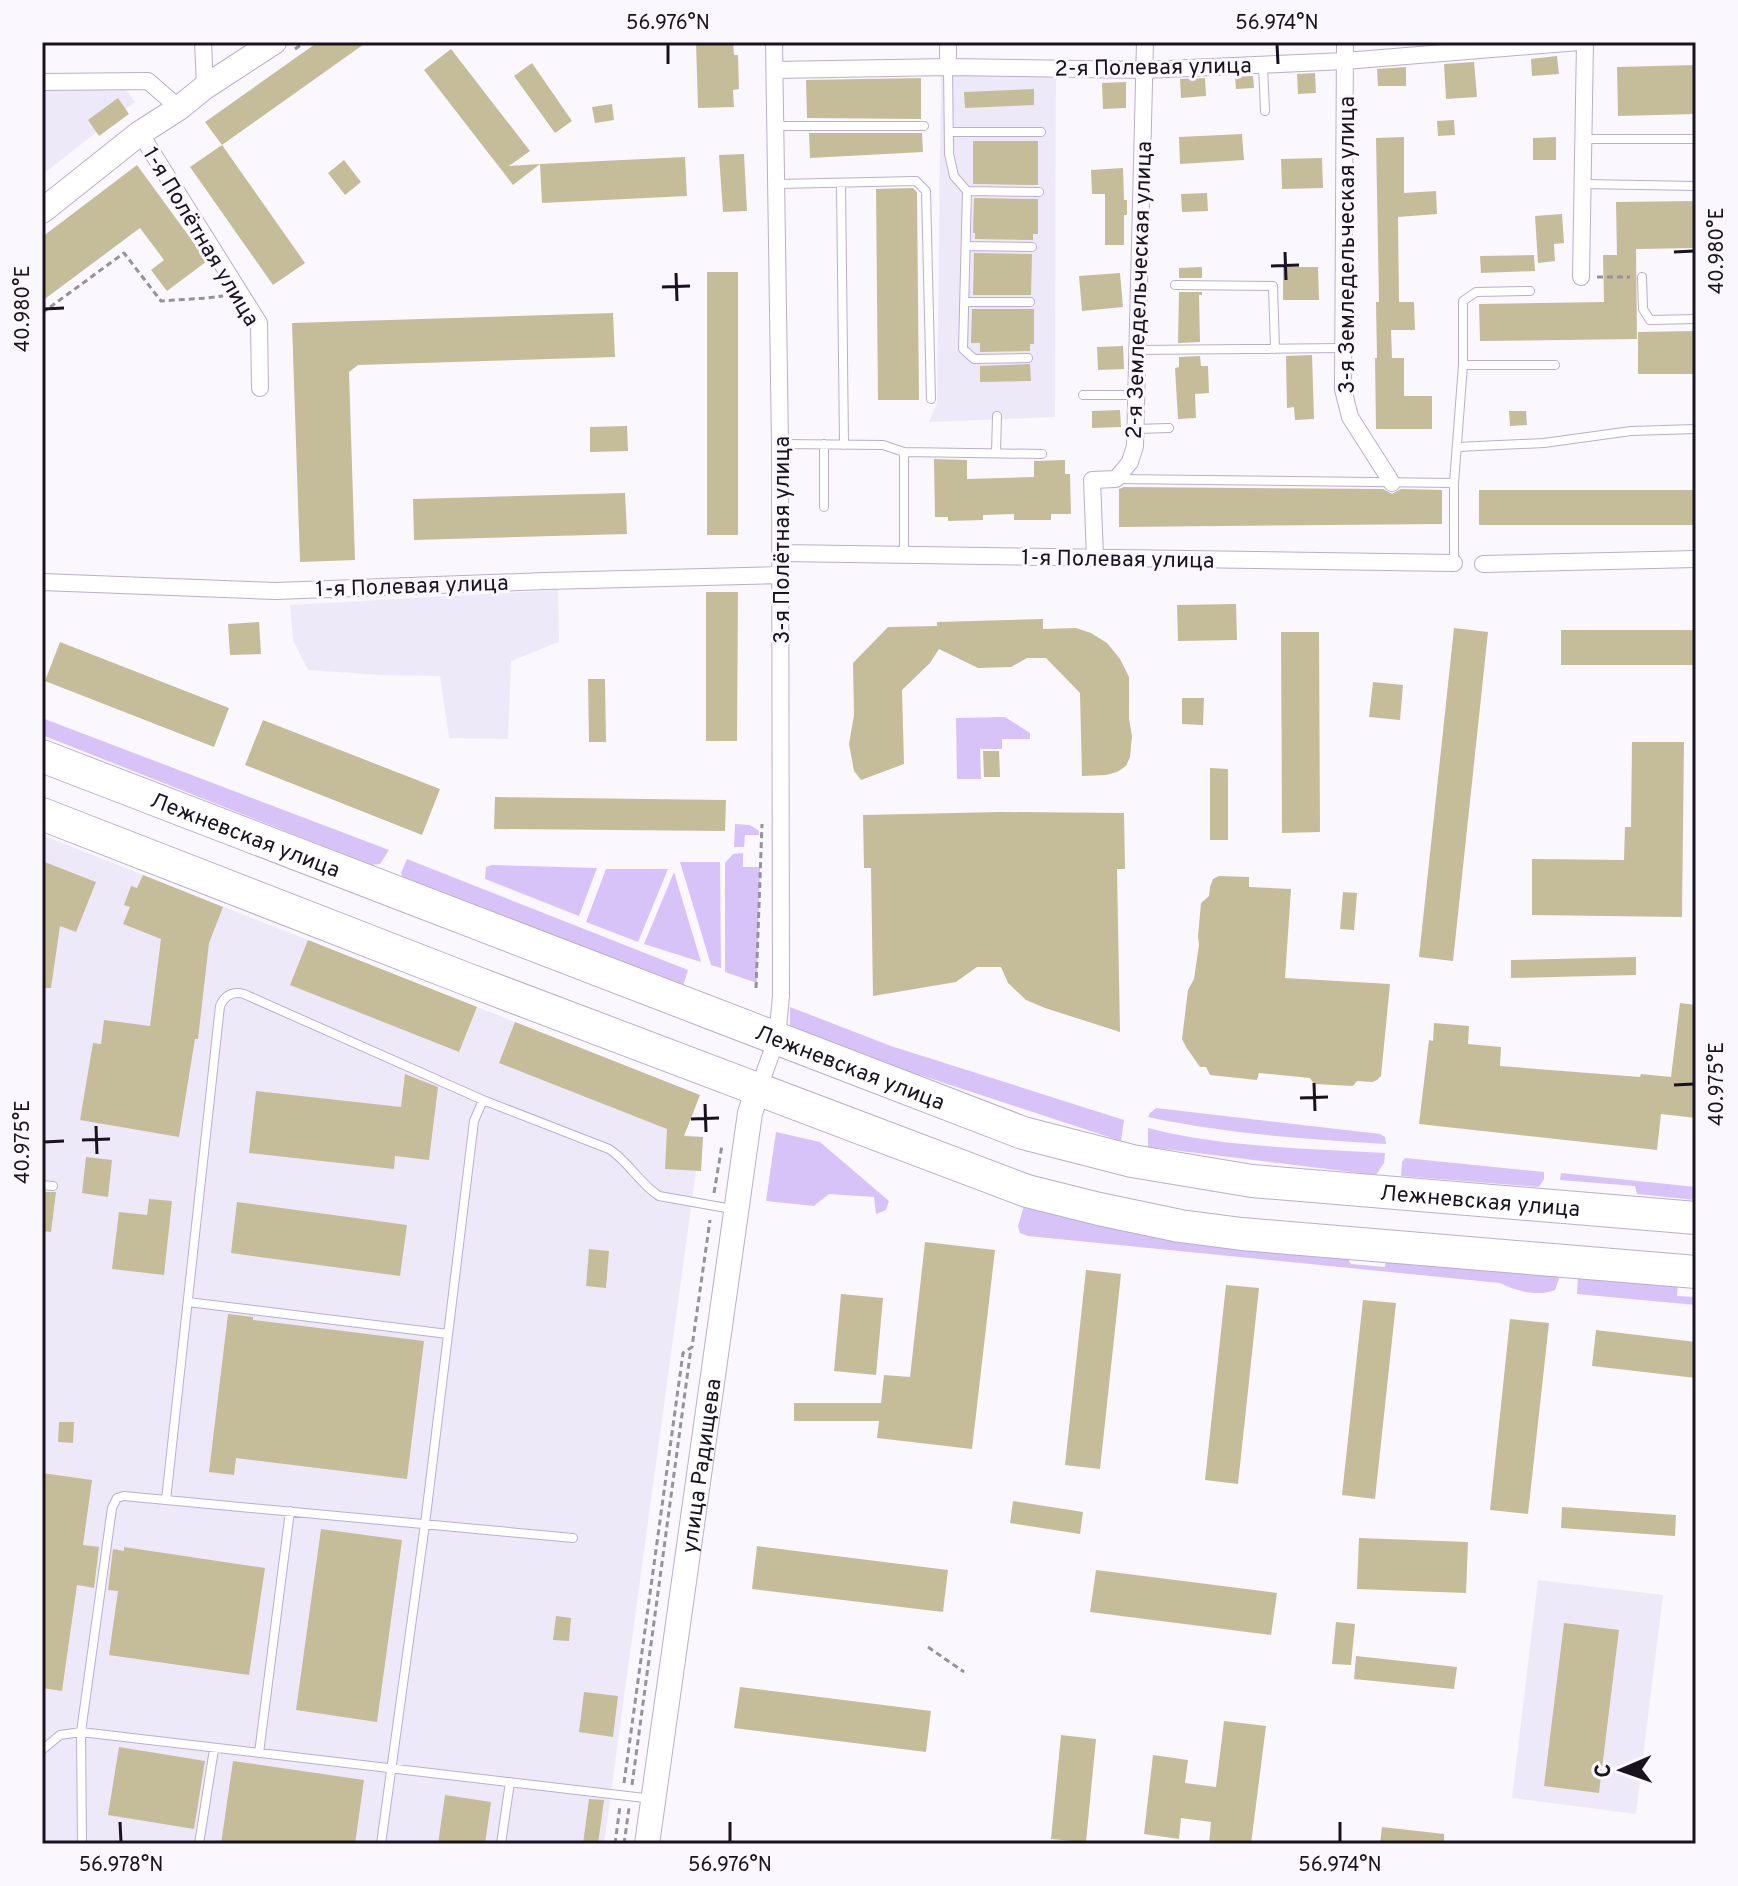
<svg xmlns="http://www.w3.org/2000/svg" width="1738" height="1886" font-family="Overpass,sans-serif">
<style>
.built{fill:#eee9f9}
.green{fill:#d8c3f9}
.building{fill:#c5bd9a}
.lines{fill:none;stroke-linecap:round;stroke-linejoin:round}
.lane-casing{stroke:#baaece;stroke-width:10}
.street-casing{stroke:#baaece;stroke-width:18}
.secondary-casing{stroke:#baaece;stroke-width:26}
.highway-casing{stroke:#baaece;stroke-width:34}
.path{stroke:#96929c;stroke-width:3;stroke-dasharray:6 4;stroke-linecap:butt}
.lane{stroke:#fff;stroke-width:8}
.street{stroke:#fff;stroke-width:16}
.secondary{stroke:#fff;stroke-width:24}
.highway{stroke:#fff;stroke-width:32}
.ticks{fill:none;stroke:#18131f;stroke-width:3}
.labels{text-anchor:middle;stroke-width:6;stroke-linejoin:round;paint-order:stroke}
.street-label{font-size:22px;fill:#18131f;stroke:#faf7fe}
.neatline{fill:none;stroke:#18131f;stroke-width:3}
.ticks-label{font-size:20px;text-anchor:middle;fill:#18131f}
</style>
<rect width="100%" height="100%" fill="#faf7fe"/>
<path class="built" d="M947,58L1056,62L1055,417L929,422L937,403L941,69Z
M118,79L135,102L42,175V85Z
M558,590L559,642L511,661L508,739L449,738L440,676L381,675L308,670L293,640L290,605Z
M42,835L700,1095L684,1135L703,1137L701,1171H696L604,1844H42Z
M1538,1580L1663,1595L1636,1814L1512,1798Z"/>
<path class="green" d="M1005,717L1030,733V739H1002V749H980L981,779H957L956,718Z
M42,718L389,850L380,864L371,865L42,735Z
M735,824L750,825L759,831V835H745L744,847H734Z
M743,853V867H760L757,983L725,972V863L733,854Z
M407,859L688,970L683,986L403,880L401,873Z
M680,862H720L721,968L711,965Z
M492,865L597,868L579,916L485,879L486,867Z
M606,869H668L638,942L586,922Z
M674,872L701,962L644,944Z
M790,1007L891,1046L1124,1120L1121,1141L911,1072L790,1026Z
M1156,1108L1380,1134L1385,1137L1386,1144C1305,1139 1227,1134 1148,1117L1150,1113Z
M1148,1128C1225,1148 1306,1148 1385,1153L1384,1163L1376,1175L1148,1147Z
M776,1132L820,1142L889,1201L886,1210L876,1214L874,1197L829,1194L814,1206L766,1201Z
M1405,1158L1544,1172V1179L1539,1187L1401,1176L1402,1162Z
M1561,1173L1696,1187V1200L1637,1194L1635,1186L1560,1180Z
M1025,1202L1345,1253L1351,1264L1385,1267L1386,1257L1556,1273L1559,1279L1555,1290C1539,1297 1515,1291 1500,1283L1028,1236L1020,1233L1018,1226Z
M1578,1273L1678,1281L1677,1296L1696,1297V1305L1577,1294Z"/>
<path class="building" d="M318,42H367L222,145L205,122Z
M696,42H733L734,55H738L739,89L733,90L734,107L698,108Z
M451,49L530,151L509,166L540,164L513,185L424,70Z
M1557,56L1559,74L1532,76L1531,59Z
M1474,62L1477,97L1446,99L1444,64Z
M532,63L572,121L555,133L514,76Z
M1696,65V114L1618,116L1617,67Z
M1406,67V86H1378L1377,69Z
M1315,73L1316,93L1298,94L1297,74Z
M1253,76L1254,88L1236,89L1235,77Z
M921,78V119L807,118L806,80Z
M1205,78L1206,96L1181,98L1180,79Z
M1126,82V108L1103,109L1102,83Z
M1034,89V105L965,108L964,92Z
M118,98L129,114L99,136L88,120Z
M612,104L614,120L595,123L592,107Z
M1454,120L1455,135L1438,136L1437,121Z
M809,133H922L923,152L810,158Z
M1242,134L1244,160L1180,164L1179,137Z
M1404,137V193L1436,191L1437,214L1398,217L1399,302H1414L1415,330H1391L1392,358H1404V396H1432V429H1376L1375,358H1377L1376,302H1379L1376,138Z
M1556,137V160H1533V138Z
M973,141H1038V185L973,184Z
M222,145L305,263L273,285L190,167Z
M744,154L747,211L723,212L719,155Z
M685,157L687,196L542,203L540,164Z
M1322,158L1323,188L1282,189L1281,159Z
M344,160L361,182L345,195L328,173Z
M137,165L207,261L167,291L151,270L164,260L140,228L42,301V237Z
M1123,168L1124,200H1127V215H1124V245H1105V194H1092L1091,170Z
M913,188L917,192L919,400H878L876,189Z
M1207,193L1208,211L1182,212L1181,194Z
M974,198L1038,199V234H1033V240L975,239V233H973Z
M1696,201V248L1636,249L1637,339L1480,341L1479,304L1604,302L1603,255H1617L1616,202Z
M1562,214L1564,243L1554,244L1555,261L1538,263L1535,216Z
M974,253L1032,254L1031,295H973Z
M1534,255L1535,271L1481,273L1480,256Z
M1202,267V278H1179V268Z
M1283,267H1318L1319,300H1283Z
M707,272H738V535H707Z
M1120,273L1123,307L1082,311L1079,276Z
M1179,292H1202V295H1199L1200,342L1178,343Z
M972,309H1034V344H1030V351L980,352V343H971Z
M613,313L615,357L358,365L349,372L355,560L300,562L292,323Z
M1696,331V374H1638V332Z
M1123,346L1124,369L1098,370L1097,347Z
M1312,355L1314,419L1295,420L1294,407L1287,408L1286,356Z
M1200,356L1201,366H1208L1209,393L1195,394L1196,418L1178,419L1175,368L1179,367V357Z
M1030,364L1031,381L980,382V366Z
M1120,410L1121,427L1092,428V411Z
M1509,411H1526L1527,425L1510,426Z
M627,426L628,451L590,452V427Z
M934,459L967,460V479L1034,477V461L1065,460V474H1070L1071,514H1051V520H1014V514L983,515V520L948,521V517H935Z
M1124,487L1383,489L1392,494L1401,489L1442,490V524L1119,527V489Z
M1479,490H1696V525H1479Z
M625,493L627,534L414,540L413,499Z
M706,592H738L737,741H706Z
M1236,604L1237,640L1178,641L1177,605Z
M1043,619V629L1076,628L1091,633L1107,643L1120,659L1129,677V719L1132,736L1130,757L1126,766L1117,772L1106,775L1082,776L1080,693L1046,658H1027L1011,667L978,668L939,649L930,663L902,690L904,764L861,780L854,771L849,744L854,715L853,663L888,627L937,626V622Z
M259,622L261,654L230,655L228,624Z
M1454,628L1488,632L1453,961L1419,957Z
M1561,630H1696V665H1561Z
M1281,632H1319L1320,832L1282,833Z
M60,642L229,708L214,747L45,681Z
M588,679H605L606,742H589Z
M1373,682L1403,685L1400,720L1369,717Z
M1182,698H1204L1203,725L1182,724Z
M263,720L440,789L422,835L245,765Z
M1632,742H1684L1682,917L1532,915V859L1624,860L1625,827H1631Z
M983,751H999L1000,777H984Z
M1210,768L1228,769V840H1210Z
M495,797L726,800L725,831L494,829Z
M1001,812L1124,813L1125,869H1117L1120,1032L1045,1008L1026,1000L1008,983L1001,967H977L956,982L873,996L871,868H864L863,815Z
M42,861L96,882L76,932L60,926L51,988H42Z
M143,875L223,907L209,943L198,1039H195L179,1137L80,1120L93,1043L101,1044L104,1020L150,1026L161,939L123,924L130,907L124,905L131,886L137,888Z
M1219,876L1249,877V887L1291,889L1285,978L1390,984L1381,1076L1377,1080L1372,1082L1357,1081L1353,1086L1314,1084L1310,1078L1259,1073L1257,1080L1210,1075L1206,1067H1200L1186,1047L1182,1039L1188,990L1194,979L1199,945L1198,936L1201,903L1209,896L1210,887L1213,879Z
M1343,892L1357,893L1354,930L1340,929Z
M308,940L477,1007L459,1052L290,985Z
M1636,957V975L1511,978V960Z
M1680,1003L1696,1005V1118L1661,1114L1657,1150L1419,1124L1429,1040L1433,1041L1434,1023L1469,1026L1468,1044L1501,1047L1500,1066L1640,1077L1641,1074L1671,1077Z
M515,1022L700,1095L684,1136L703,1137L701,1171L665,1169L667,1129L499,1063Z
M405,1074L438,1087L429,1160L395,1156L394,1169L249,1153L256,1091L401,1107Z
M86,1157L112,1160L108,1197L82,1193Z
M42,1192H56L51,1232L42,1231Z
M149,1199L172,1201L164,1275L112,1269L119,1212L147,1215Z
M237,1202L407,1225L400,1276L231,1253Z
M925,1242L995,1250L972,1449L877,1438L879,1421H794V1403H881L884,1375L910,1377Z
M589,1249L609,1251L606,1288L586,1286Z
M1086,1270L1121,1274L1100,1469L1065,1465Z
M1226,1285L1259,1288L1238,1484L1205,1480Z
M841,1294L883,1298L876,1375L834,1371Z
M1363,1300L1396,1303L1375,1499L1342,1495Z
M228,1314L253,1317V1320L424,1341L407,1479L236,1458L234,1475L209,1472Z
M1510,1319L1549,1323L1528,1514L1490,1510Z
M1596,1330L1696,1342V1378L1592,1366Z
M59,1422H74L73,1443L58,1442Z
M42,1473L92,1480L83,1545L99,1547L94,1588L77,1585L62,1691L42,1688Z
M1013,1501L1083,1512L1080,1534L1010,1523Z
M1562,1507L1676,1515L1675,1536L1561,1528Z
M321,1529L402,1540L377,1722L296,1710Z
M1359,1538L1468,1542L1466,1593L1357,1589Z
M757,1546L948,1570L943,1612L752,1589Z
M124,1547L265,1568L249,1675L109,1655L118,1591L108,1590L113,1549L124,1551Z
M1096,1570L1277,1593L1271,1635L1090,1612Z
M556,1616L571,1618L569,1641L553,1640Z
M1336,1622L1355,1624L1351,1665L1332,1664Z
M1564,1623L1619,1630L1599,1793L1544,1786Z
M1356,1656L1457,1667L1454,1689L1354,1679Z
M740,1687L931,1711L926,1752L734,1728Z
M584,1692L618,1696L613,1737L579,1732Z
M1224,1721L1266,1726L1251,1844H1209L1211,1822L1181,1818L1179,1839L1144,1834L1153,1755L1188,1760L1185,1783L1216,1787Z
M1061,1735L1096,1739L1086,1842L1051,1839Z
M119,1747L205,1761L194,1829L108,1815Z
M233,1761L364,1780L355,1844H221Z
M445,1795L491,1802L485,1844H438Z
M589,1799L604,1800L598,1844H583Z
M1382,1827L1444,1834V1844H1380Z"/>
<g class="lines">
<defs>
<path id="lane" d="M1263,65L1265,111
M948,67L949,154L954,176L967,191L963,349L974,359L1028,358
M776,126H924
M949,132H1041
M1584,139H1696
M841,183L844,445
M777,184L916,181L926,191L931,399
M1583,184L1696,186
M967,191L1039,192
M966,246L1032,247
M1642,277L1643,309L1650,320L1696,319
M1175,285L1273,286L1275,349
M965,302H1030
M1138,350L1343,348
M1463,365V301L1476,292L1530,291
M1083,395H1136
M1136,429L1169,428
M780,444L883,445L904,452L1042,454
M1457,447L1544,443L1631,431L1696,429
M996,453L997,416
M1116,479L1454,483
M824,507V444
M904,555V452
M1454,563V483L1463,365H1555
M42,1185L53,1186
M188,1302L448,1334
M166,1500L220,1006C225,995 233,991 244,994L483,1100L609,1149C629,1162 639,1183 659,1196L732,1209
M42,1750L60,1735L81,1732L653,1799
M259,1753L290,1511
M82,1844L81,1732L112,1508L117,1498L124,1496L166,1500L573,1538
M199,1844L214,1749
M381,1844L425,1524L474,1121L483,1100
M501,1844L510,1782"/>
<path id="street" d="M203,42L205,87
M1345,42L1343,389L1350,417L1392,483
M948,67V42
M775,70L948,67L1145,70L1345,61L1579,42
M42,82L148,81L179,108
M140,133L259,323L260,388
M1581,277L1585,42
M781,553L1454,563
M1095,557L1092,480L1116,479L1130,462L1135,446L1145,42
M1483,564L1696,559
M42,582L276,591L546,581L781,575
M758,1090L777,1038L781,996L780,444L774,42"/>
<g id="secondary">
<path d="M42,211L140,133L179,108L205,87L274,42"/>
<path id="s1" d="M647,1844L750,1113L758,1090"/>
</g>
<g id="highway">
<path id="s2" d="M42,756L1023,1133L1132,1161L1252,1181L1696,1218"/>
<path d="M42,814L469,980L1027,1191L1099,1209L1180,1226L1242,1234L1696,1272"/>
</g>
</defs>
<use href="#lane" class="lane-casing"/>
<use href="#street" class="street-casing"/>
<use href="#secondary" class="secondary-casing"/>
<use href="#highway" class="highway-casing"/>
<path class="path" d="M295,49L305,42
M1597,277H1630
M42,313L124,253L161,301L207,298L223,296
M756,988L762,824
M714,1193L722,1145
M928,1647L964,1672
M624,1783L683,1353L692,1347L710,1220
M632,1785L691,1348
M615,1844L620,1806
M624,1844L629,1808"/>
<use href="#lane" class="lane"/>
<use href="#street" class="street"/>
<use href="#secondary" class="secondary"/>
<use href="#highway" class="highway"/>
</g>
<path class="ticks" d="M668,44V64M1277,44L1278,64M1285,252L1286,280M1674,252L1694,251M1271,266L1299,265M676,273L677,301M662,287L690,286M44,309L64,308M1314,1083L1315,1111M1674,1085L1694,1084M1300,1098L1328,1097M705,1104L706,1132M691,1119L719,1118M96,1126L97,1154M82,1140L110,1139M44,1142L64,1141M120,1822L121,1842M730,1822V1842M1340,1822V1842"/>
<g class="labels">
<g class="street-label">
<text transform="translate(1153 66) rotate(-1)" y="8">2-я Полевая улица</text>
<text transform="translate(202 236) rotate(59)" y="8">1-я Полётная улица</text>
<text transform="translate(1346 245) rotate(-90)" y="8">3-я Земледельческая улица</text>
<text transform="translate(1138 290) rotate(-88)" y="8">2-я Земледельческая улица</text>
<text transform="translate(781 540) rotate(-90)" y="8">3-я Полётная улица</text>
<text transform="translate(1118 558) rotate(1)" y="8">1-я Полевая улица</text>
<text transform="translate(412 585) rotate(-2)" y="8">1-я Полевая улица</text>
<text dy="8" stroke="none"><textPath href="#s2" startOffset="218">Лежневская улица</textPath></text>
<text dy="8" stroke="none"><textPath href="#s2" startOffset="866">Лежневская улица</textPath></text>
<text dy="8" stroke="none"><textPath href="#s2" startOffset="1514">Лежневская улица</textPath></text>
<text dy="8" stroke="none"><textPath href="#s1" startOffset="382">улица Радищева</textPath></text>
</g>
</g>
<rect width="1738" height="1886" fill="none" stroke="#faf7fe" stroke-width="88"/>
<g transform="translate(1622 1770) rotate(268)" stroke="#faf7fe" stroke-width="6" paint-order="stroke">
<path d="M0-6L14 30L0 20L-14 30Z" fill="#18131f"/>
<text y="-12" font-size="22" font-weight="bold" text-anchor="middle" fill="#18131f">С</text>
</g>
<rect x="44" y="44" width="1650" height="1798" class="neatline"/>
<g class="ticks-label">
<text x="668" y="29">56.976°N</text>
<text x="1277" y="29">56.974°N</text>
<text transform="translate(1716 251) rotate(-90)" y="7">40.980°E</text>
<text transform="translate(22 309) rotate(-90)" y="7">40.980°E</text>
<text transform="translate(1716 1084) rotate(-90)" y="7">40.975°E</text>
<text transform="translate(22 1142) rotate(-90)" y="7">40.975°E</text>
<text x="121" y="1871">56.978°N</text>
<text x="730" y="1871">56.976°N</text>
<text x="1340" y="1871">56.974°N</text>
</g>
</svg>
